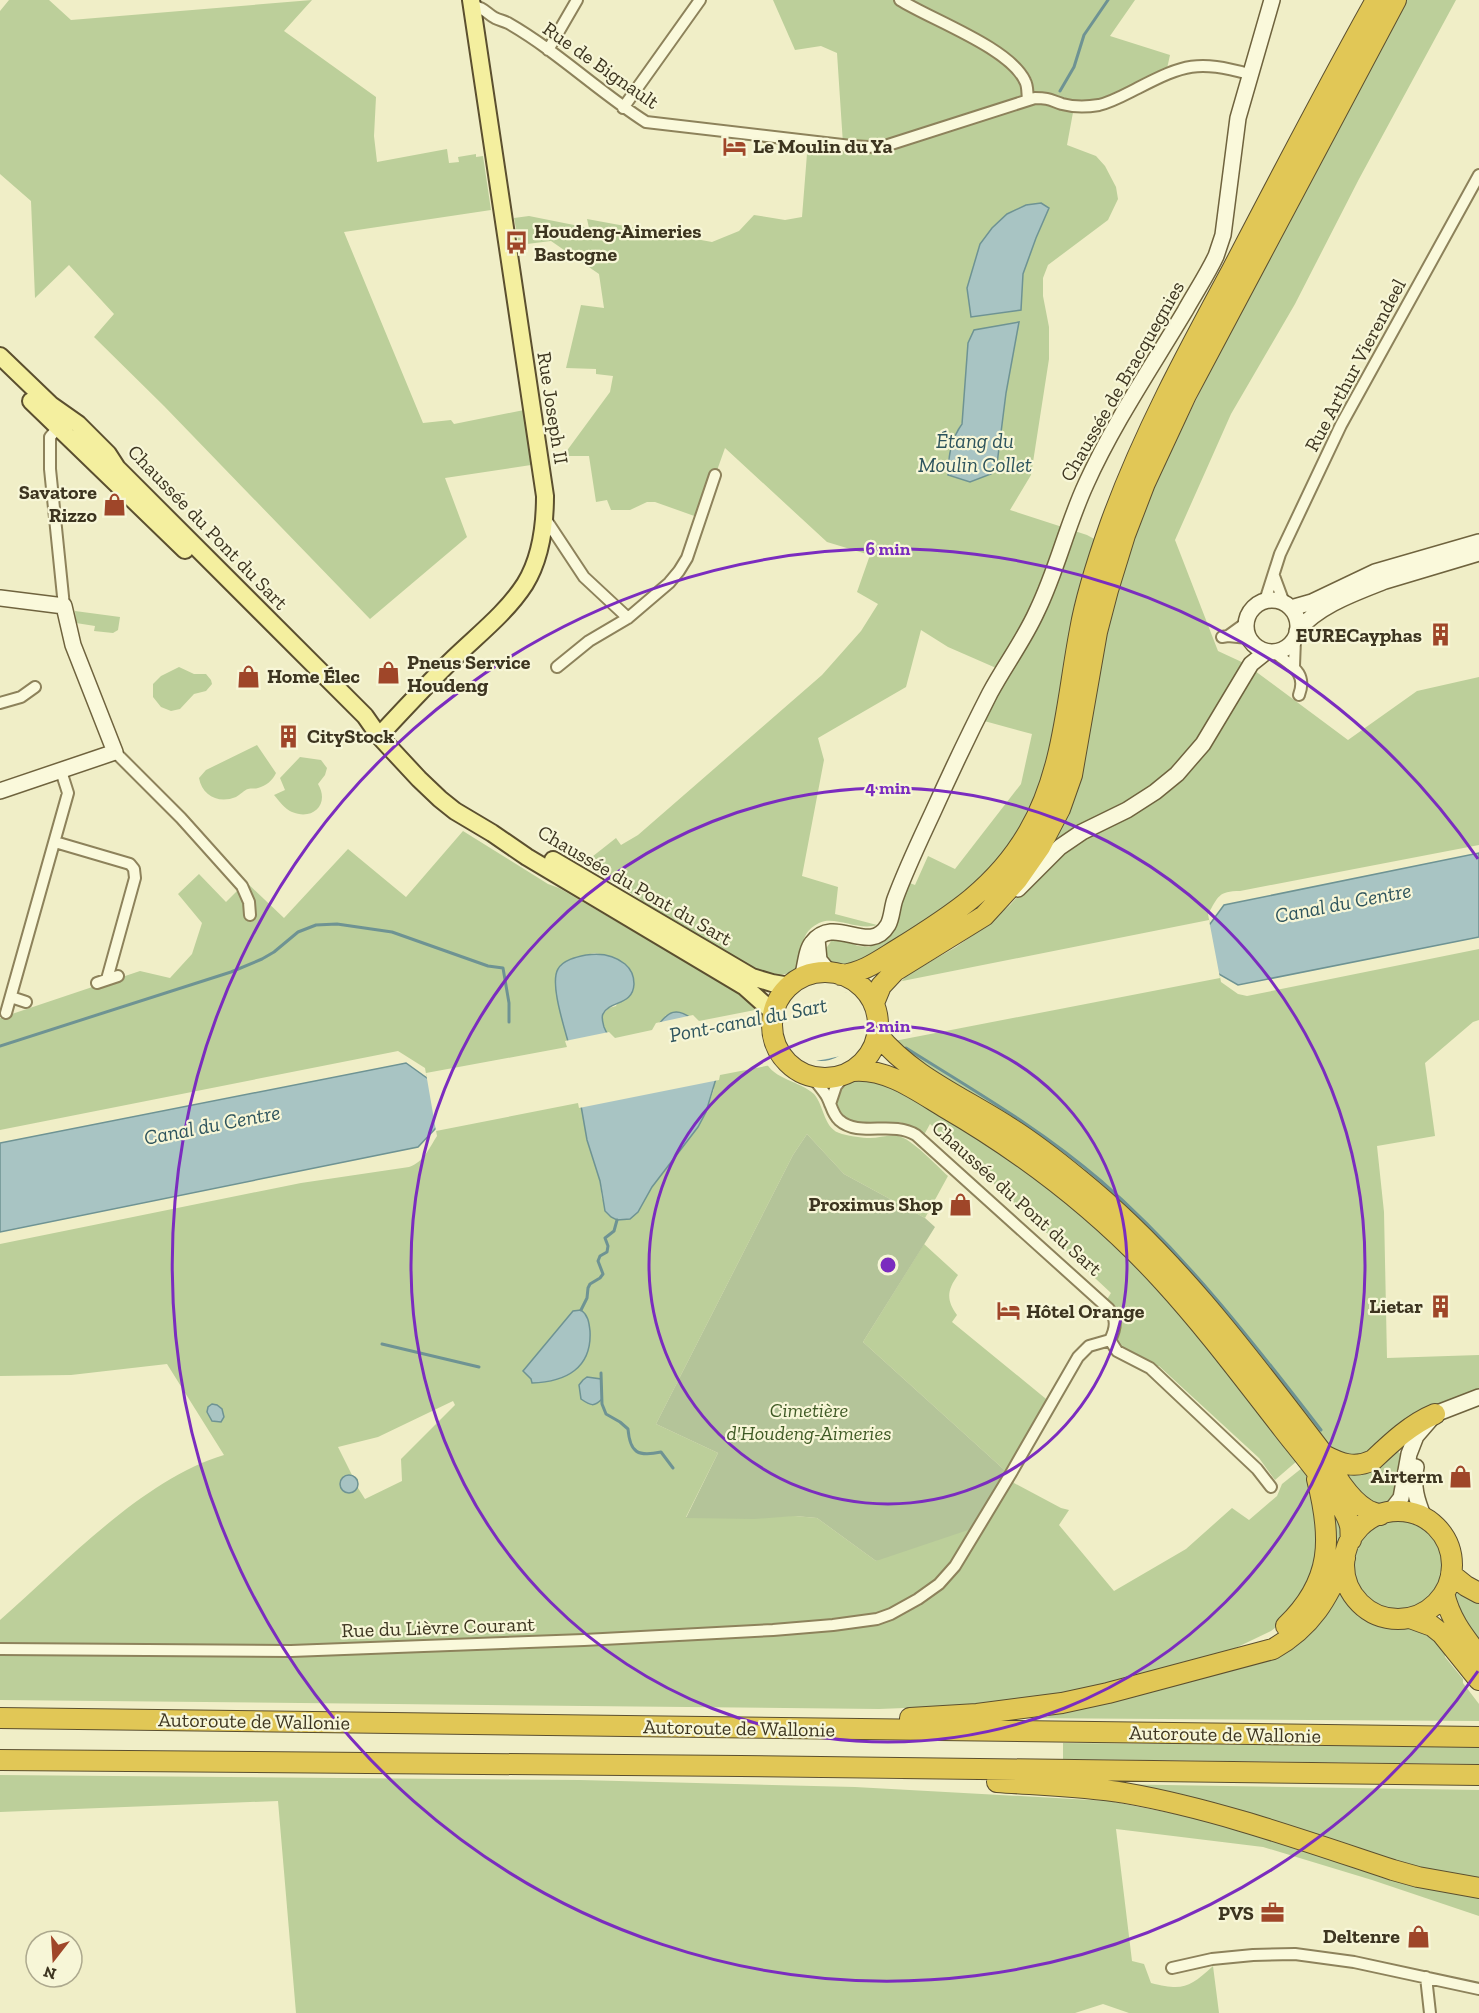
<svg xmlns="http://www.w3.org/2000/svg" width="1479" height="2013" font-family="'Zilla Slab',serif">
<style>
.green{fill:#bccf9a;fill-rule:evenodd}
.cemetery{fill:#b4c499}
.water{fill:#a8c4c3;stroke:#6e9393;stroke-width:1.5}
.pier{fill:#f0eec7}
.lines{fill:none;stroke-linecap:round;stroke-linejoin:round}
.stream{stroke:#6e9393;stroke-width:3}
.street-casing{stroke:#8d825b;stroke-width:14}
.secondary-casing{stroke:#6f633e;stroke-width:18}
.primary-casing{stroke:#5b4f2f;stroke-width:20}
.highway-casing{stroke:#5b4f2f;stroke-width:22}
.street{stroke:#faf9db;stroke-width:10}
.secondary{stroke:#faf9db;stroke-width:15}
.primary{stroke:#f4ef9f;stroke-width:16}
.highway{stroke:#e1c756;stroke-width:20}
.ring{fill:none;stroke:#7b2cbf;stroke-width:3}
.labels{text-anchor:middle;stroke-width:4.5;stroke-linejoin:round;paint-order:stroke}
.street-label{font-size:20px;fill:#3d3520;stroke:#f7f6d7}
.poi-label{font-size:20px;font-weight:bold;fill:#3d3520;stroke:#f7f6d7;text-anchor:end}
.park-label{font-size:20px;font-style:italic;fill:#3f5a25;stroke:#f7f6d7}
.water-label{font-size:21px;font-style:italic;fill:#2e545d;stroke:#f7f6d7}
.centre{fill:#7b2cbf;stroke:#f7f6d7;stroke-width:3}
.ring-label{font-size:18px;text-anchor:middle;font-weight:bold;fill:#7b2cbf;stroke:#f7f6d7;stroke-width:4.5;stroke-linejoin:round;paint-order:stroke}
</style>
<rect width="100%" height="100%" fill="#f0eec7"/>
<path class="green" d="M9,0H49L71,20L312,0L284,31L376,97L374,136L377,162L447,149L449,163L459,162L458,157L476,154V157L483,156L491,210L344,232L423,423L451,420L454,424L524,410L531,465L445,478L467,537L370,619L164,406L94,337L114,314L69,265L35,298L31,201L0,174V11Z
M773,0H1135L1110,36L1170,55L1166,73L1129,93L1074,107L1067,145L1096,156L1105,166L1116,187L1118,199L1108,220L1048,265L1043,278V296L1049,327V359L1031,475L1010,510L1087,535L1098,541L1048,772L1018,837L970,893L869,960L838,967L831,964L826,958L825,952L827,947L832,940L840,939L858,946L869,947L885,939L892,931L907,882L915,885L928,856L955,869L1021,784L1032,734L977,719L1003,671L948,647L921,630L906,687L818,738L824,760L802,876L838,887L835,914L877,925C857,931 835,915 819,923C794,935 807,959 795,969C789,974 780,976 773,975C754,973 735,959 720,949C694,934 669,919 644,905L640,899L583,864L616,838L621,845L638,835L822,675L861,631L878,604L857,592L870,555L827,542L725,448L700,518L655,502H647L630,510H611L607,500L596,502L589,456H563L610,392L613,376L596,374V369L566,368L581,305L604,308L599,274L551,241L519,245L514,218L529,216L589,228L587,219L712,242L739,231L754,215L785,220L802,217L808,141L843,144L837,53L821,46L795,50ZM1025,205H1037L1049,208L1036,238L1023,274L1020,310ZM1019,322L1006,393L948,475V460L956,433Z
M1406,0H1456L1359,179L1295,304L1231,414L1175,540L1218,651L1246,664L1199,742L1151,791L1044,851L1113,600L1148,497L1241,309Z
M75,611L120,617L118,630L113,633L94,631L95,626L76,623Z
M179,667L194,674H206L211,680L212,684L206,691L194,694L180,709L171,711L161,707L153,697V684L161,676Z
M1251,668L1348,740L1417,691L1479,677V845L1240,891C1218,891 1218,897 1208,914L1221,982L1238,994L1247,996L1479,949V1020L1473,1022L1425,1063L1435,1136L1377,1146L1384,1212L1387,1358L1479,1355V1391L1373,1455L1335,1456L1272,1375L897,1051L883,1003L907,975L956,947L983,928L1010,905L1055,855L1171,784Z
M257,745L276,773C273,780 266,786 258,788C255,789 251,788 248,789C244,790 240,795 236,797C219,804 202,796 199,778L206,770Z
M300,757L321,760L327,768L325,775L318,784C330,804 313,821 292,812C285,809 279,801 274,795L285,790L280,778Z
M463,831L548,884L559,888L754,1002C756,1014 760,1051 765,1061C774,1080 800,1081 814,1094C825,1107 823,1129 842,1134C850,1136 862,1138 870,1138C879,1138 889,1134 898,1136C911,1138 937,1166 948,1176L925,1218L844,1174L807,1134L793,1155L656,1424L718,1453L686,1517L795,1516L817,1518L876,1561L1010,1475L863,1342L924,1244L958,1275C947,1290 946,1300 957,1315L952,1322L1051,1403L1010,1475L1014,1483L1061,1508L1069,1510L1059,1525L1114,1591L1186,1549L1232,1508L1249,1520L1277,1496L1282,1484L1302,1468L1313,1488L1318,1504L1315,1576L1283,1622L1271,1631L1225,1653L1164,1670L1040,1699L982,1705L879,1709L0,1700V1620C64,1564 143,1479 224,1455L167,1364L71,1375L0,1376V1244L301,1183L409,1167C424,1162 429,1148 437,1136L425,1068L398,1051L0,1130V1018L140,971L170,978L192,954L202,923L178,894L199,874L226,902L246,882L284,918L348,849L406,897ZM595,953C611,956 622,960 632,973L616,1006L609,1008L603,1014L602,1022L607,1036L646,1046L666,1015L714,1089L706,1112L698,1127L652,1187L638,1212L602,1199L600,1181L587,1140L574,1062L559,1008L580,956ZM453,1401L455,1405L401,1459L402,1481L365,1499L358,1488V1479L352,1475L338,1447L378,1437Z
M851,1079L887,1083L992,1143L1091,1221L1180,1311L1297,1461L1275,1480L1259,1458L1159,1366L1153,1367L1117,1344C1121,1321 1123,1319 1106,1301L1111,1293L930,1124L924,1135L909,1125L899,1122L855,1123L846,1119L836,1105L841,1087Z
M1396,1450L1402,1455C1400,1474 1403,1503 1380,1507L1362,1495L1345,1472Z
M1327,1502L1340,1518L1342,1539L1336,1564L1312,1601Z
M1353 1566a45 45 0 1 1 90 0a45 45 0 1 1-90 0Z
M1339,1581C1347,1607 1367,1625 1394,1627C1404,1627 1413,1625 1423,1629C1431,1632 1438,1641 1444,1647L1445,1657L1463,1679V1683L1479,1704V1721L1013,1718L1272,1655Z
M1454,1585L1479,1601V1645C1465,1626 1450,1610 1454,1585Z
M1063,1743L1479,1747V1764L1063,1759Z
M0,1775L580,1780L855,1787L1109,1801L1206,1820L1399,1880L1479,1895V1916L1372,1880L1263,1847L1116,1829L1132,1961L1144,1964L1151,1983C1183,1991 1189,1988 1213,1966L1219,2013H1129L1103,2004L1075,2013H296L278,1801L0,1812Z
M1105,1784L1479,1790V1881L1412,1869Z"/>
<path class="cemetery" d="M807,1134L844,1174L925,1218L935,1227L863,1342L1010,1475L980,1526L876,1561L817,1518L795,1516L755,1519L686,1518L718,1453L656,1424L793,1155Z"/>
<path class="water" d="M1041,203L1049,208L1036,238L1023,274L1021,310L971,317L967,288L980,244L992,228L1007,214L1026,205Z
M1019,322L1006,393L997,464L991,474L970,482L948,475C948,457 951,439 962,424L968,343L974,330Z
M1479,853V937L1238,985L1219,974L851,1046C836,1060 824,1064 804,1057L718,1072L706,1112L698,1127L652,1187L638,1212L630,1219L617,1220L611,1217L605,1211L600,1181L587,1140L580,1100L436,1128L418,1147L0,1232V1143L406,1063L427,1078L570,1049C566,1032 549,984 558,969C563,960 576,957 586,955C599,953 614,955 625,964C631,969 634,976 634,984C633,1006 610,1000 603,1014C601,1017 603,1023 604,1027C607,1034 608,1036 614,1041L653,1033C667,1010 677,1004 698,1024L838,995L1210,924L1224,905Z
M581,1310C588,1315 589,1322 590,1331C592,1368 566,1382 532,1383L531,1379L523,1371L573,1311Z
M587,1377L601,1379L602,1399C594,1407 591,1406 581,1399L579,1385L583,1380Z
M212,1404L217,1405L222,1409L224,1417L221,1422L212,1421L207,1412L208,1407Z
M340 1484a9 9 0 1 1 18 0a9 9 0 1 1-18 0Z"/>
<path class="pier" d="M1209,920L1220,978L853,1049L846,1055L811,1062L802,1059L720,1075L719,1080L579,1108L578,1103L436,1131L426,1073L567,1047L565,1041L609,1032L615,1038L652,1030L656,1023L693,1015L699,1021L791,1003L801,994L830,988L842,993Z"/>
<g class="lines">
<path class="stream" d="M1060,91L1074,67L1084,35L1108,0
M0,1046L231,972L262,959L274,952L298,932L316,925L337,924L392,932L488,966L503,968L509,1003V1022
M906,1048C973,1090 1041,1129 1101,1181C1185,1254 1253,1342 1321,1430
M581,1310L587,1298L588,1288L590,1284L600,1278L603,1274L598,1261L600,1256L607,1252L608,1246L605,1238L614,1231L617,1220
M382,1344L479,1367
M601,1373L602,1404L606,1414L620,1422L628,1429C630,1453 638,1457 661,1452L673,1468"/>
<defs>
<path id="street" d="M900,0C932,20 1010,48 1025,81C1028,86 1027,93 1028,99
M472,6C484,7 486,13 495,18C499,20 504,21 508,23C557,51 599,92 646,122L851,146L868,147L888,145L1035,98C1049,98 1050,100 1062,104C1073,107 1087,107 1099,105C1112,102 1126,94 1138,88C1185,64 1197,60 1249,74
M548,50L577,0
M623,108L700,0
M62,423L50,437V469L64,606
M545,518L584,577L628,618
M1274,576L1284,603
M1265,601L1280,554L1341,425L1479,175
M1228,636L1248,638
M1222,637L1228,636L1246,623
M1274,652C1289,665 1308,671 1299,695
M1294,666L1295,639
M557,667L589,641L628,618L669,583L679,571L687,558L715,475
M0,703L21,697L35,687
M115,752L181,818L242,886L249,902L250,915
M55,842L130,864L134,869L135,878L107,979
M97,983L118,976
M11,997L26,1002
M6,1013L68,793L61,771
M812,1077C817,1083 822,1089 826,1095C831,1103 832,1114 839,1120C859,1138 892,1120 916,1135L1109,1309C1117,1319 1116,1328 1110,1340
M830,1104L836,1086L845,1075
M1110,1340L1117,1351L1150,1368L1257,1469L1271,1487
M0,1649L291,1651L584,1640L773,1630L833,1625L877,1619L891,1614L918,1599L939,1584L955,1566L1010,1475L1078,1357L1089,1346L1110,1340
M1172,1968L1212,1959L1253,1955L1295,1954L1354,1962L1479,1989
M1426,1977L1430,2013"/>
<path id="secondary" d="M0,598L64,606L73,645L115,752L0,791
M1246 626a26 26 0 1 1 52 0a26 26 0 1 1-52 0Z
M1291,608L1312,602L1375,572L1479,542
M1297,631C1319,605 1355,593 1385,581L1479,553
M1018,889L1060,847L1082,832L1127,810L1155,792L1177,774L1203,744L1251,664L1266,652
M817,939L819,960L829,972
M802,978C805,969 806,950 812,943C835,913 869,957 888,925C892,918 892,907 895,899C906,869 920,840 933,812C951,772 970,732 990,693C1005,665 1024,640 1037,611C1057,570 1067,525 1086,484C1113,424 1151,368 1185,311C1195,293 1207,275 1216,256L1223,235L1238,118L1272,0
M1416,1467C1412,1486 1417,1501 1424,1518
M1390,1512L1401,1498L1409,1454L1416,1436L1435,1414L1479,1397"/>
<path id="primary" d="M0,356L51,405L78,424L108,454L117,468L365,716L379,736L419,779L440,799L455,811L492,833L527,857L745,987L774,1013
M31,401L185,550
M379,736C404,709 429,682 455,657C479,634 507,612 525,584C541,558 545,526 545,496L471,0
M553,860L752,977L772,983L790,986"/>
<path id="highway" d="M772 1025a53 53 0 1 1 106 0a53 53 0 1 1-106 0Z
M841,975C863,973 880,960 898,949C951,916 997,887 1029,831C1064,771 1067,697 1080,630C1086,595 1098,559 1110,525C1142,436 1187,353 1232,270C1279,180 1326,89 1376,0
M874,1003L881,986L895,971L984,916L1017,880L1040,847L1060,809L1072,775L1097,632L1108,590L1125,535L1145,483L1186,395L1396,0
M878,1035C911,1076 964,1098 1007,1126C1033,1142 1057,1161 1080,1180C1176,1258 1250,1358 1324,1455C1332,1472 1350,1500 1366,1509C1370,1512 1376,1513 1380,1515
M853,1071C886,1068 916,1090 944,1107C1025,1154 1100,1212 1163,1281C1206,1328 1244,1379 1283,1429C1299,1450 1345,1503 1350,1526C1351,1530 1350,1535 1351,1540
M1324,1455C1341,1464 1355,1469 1373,1460C1392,1442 1411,1424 1435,1414
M1344 1565a54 54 0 1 1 108 0a54 54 0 1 1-108 0Z
M1451,1574L1466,1586L1479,1593
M1444,1593C1450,1619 1463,1635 1479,1656
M1410,1618L1432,1626L1442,1634L1479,1680
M1286,1626C1333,1581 1332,1538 1317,1479
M0,1718L1479,1737
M910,1718L977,1714L1062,1703L1108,1693L1273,1649C1312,1627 1328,1598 1345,1558
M0,1760L740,1766L1479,1775
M997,1782C1039,1785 1083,1786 1125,1793C1216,1809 1305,1841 1393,1870L1418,1877L1479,1888"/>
</defs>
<use href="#street" class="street-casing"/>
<use href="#secondary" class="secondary-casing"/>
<use href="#primary" class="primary-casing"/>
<use href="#highway" class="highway-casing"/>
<use href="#street" class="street"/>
<use href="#secondary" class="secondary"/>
<use href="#primary" class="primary"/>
<use href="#highway" class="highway"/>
</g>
<g class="ring">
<circle cx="888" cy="1265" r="239"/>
<circle cx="888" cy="1265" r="477"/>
<path d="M1478 1671A716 716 0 1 1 1478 859"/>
</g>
<defs>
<symbol id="hotel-bare" viewBox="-9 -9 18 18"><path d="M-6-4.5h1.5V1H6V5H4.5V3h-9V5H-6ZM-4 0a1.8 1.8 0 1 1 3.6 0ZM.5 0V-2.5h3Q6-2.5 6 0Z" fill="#9f4629" stroke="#f7f6d7" stroke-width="2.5" paint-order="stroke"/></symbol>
<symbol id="bus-bare" viewBox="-9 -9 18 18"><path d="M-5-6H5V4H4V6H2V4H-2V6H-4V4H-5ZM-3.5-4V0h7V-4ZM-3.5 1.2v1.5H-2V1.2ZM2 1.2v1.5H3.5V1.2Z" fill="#9f4629" stroke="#f7f6d7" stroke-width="2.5" paint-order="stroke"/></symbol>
<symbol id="shop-bare" viewBox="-9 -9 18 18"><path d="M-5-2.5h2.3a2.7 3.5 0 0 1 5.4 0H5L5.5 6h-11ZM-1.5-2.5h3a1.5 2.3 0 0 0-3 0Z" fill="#9f4629" stroke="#f7f6d7" stroke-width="2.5" paint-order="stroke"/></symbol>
<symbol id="building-bare" viewBox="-9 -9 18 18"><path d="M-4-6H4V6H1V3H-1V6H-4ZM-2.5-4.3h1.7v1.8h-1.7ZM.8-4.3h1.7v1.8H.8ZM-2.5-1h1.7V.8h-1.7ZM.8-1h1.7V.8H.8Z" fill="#9f4629" stroke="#f7f6d7" stroke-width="2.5" paint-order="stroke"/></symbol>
<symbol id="office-bare" viewBox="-9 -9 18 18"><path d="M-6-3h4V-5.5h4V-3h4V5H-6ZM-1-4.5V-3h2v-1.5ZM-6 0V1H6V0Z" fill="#9f4629" stroke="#f7f6d7" stroke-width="2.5" paint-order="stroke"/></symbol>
</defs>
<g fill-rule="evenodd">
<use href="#hotel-bare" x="718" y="130" width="33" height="33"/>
<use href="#bus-bare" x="500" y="226" width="33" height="33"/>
<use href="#shop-bare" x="98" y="488" width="33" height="33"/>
<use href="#building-bare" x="1424" y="618" width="33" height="33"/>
<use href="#shop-bare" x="372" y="656" width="33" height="33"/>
<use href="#shop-bare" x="232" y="660" width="33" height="33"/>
<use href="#building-bare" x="272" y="720" width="33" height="33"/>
<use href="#shop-bare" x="944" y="1188" width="33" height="33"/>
<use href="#building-bare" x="1424" y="1290" width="33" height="33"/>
<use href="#hotel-bare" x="992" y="1294" width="33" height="33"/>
<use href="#shop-bare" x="1444" y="1460" width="33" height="33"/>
<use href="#office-bare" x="1256" y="1896" width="33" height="33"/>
<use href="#shop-bare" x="1402" y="1920" width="33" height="33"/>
</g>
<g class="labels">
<g class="street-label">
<text transform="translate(601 65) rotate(35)" y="7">Rue de Bignault</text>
<text transform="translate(1355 365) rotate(-62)" y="7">Rue Arthur Vierendeel</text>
<text transform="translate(1122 381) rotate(-60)" y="7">Chaussée de Bracquegnies</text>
<text transform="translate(553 408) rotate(81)" y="7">Rue Joseph II</text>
<text transform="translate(208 527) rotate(46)" y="7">Chaussée du Pont du Sart</text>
<text transform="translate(635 885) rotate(30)" y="7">Chaussée du Pont du Sart</text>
<text transform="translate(1017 1198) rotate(42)" y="7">Chaussée du Pont du Sart</text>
<text transform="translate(438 1627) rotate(-2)" y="7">Rue du Lièvre Courant</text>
<text transform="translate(254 1721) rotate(1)" y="7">Autoroute de Wallonie</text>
<text transform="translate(739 1728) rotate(1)" y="7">Autoroute de Wallonie</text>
<text transform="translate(1225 1734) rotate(1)" y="7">Autoroute de Wallonie</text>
</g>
<g class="poi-label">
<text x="753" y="153" text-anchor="start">Le Moulin du Ya</text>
<text x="534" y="238" text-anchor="start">Houdeng-Aimeries<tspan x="534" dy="23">Bastogne</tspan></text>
<text x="97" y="499">Savatore<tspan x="97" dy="23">Rizzo</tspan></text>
<text x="1422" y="642">EURECayphas</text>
<text x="407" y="669" text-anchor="start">Pneus Service<tspan x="407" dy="23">Houdeng</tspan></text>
<text x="267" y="683" text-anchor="start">Home Élec</text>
<text x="307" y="743" text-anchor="start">CityStock</text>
<text x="943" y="1211">Proximus Shop</text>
<text x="1423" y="1313">Lietar</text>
<text x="1026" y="1318" text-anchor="start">Hôtel Orange</text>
<text x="1443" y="1483">Airterm</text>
<text x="1254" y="1920">PVS</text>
<text x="1400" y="1943">Deltenre</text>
</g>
<g class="park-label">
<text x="809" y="1417">Cimetière<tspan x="809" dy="23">d'Houdeng-Aimeries</tspan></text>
</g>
<g class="water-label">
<text x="975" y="448">Étang du<tspan x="975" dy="24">Moulin Collet</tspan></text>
<text transform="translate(1343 903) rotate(-11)" y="7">Canal du Centre</text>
<text transform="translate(748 1020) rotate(-11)" y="7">Pont-canal du Sart</text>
<text transform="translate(212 1125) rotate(-11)" y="7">Canal du Centre</text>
</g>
</g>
<circle cx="888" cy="1265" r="9" class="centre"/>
<g class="ring-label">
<text x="888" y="555">6 min</text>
<text x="888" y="794">4 min</text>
<text x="888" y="1032">2 min</text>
</g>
<g transform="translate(54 1959) rotate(197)"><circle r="28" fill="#f7f6d7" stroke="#ada98e" stroke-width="1.5"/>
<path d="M0-4.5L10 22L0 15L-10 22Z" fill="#9f4629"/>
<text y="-9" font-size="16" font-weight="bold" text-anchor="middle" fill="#3d3520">N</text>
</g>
</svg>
